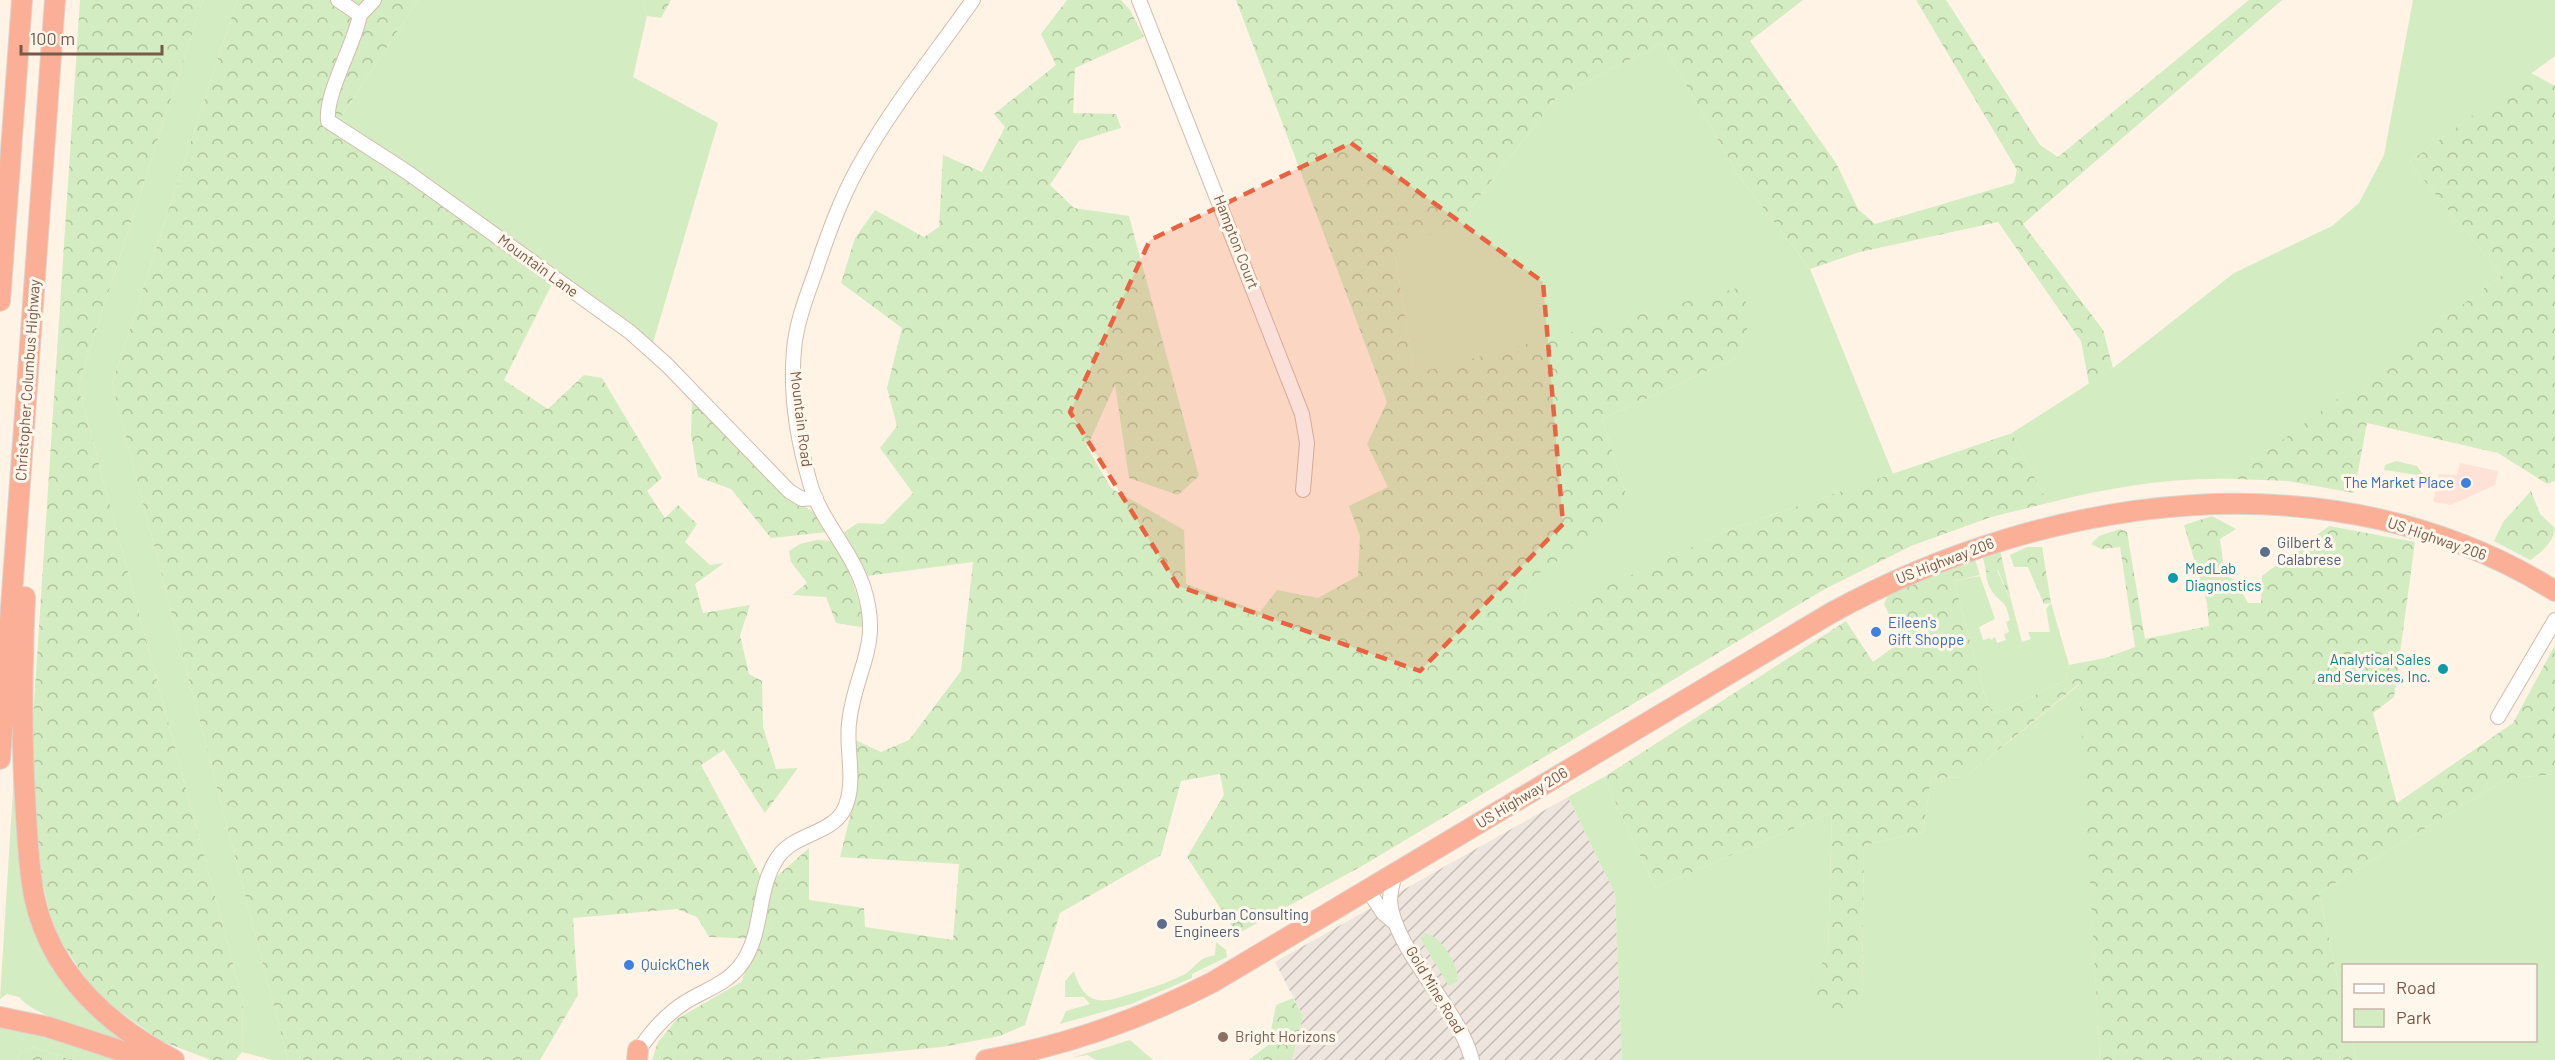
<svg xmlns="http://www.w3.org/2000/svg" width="2555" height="1060" font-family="Barlow,sans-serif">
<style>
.commercial{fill:#fee2d7}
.industrial{fill:url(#industrial-furrows)}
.green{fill:#d4ecc1}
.forest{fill:url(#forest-crowns)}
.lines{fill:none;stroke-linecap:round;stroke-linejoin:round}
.minor-casing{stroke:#d2bcac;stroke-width:16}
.highway-casing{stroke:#dcd4cf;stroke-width:22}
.minor{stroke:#fff;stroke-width:14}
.highway{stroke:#fbaf97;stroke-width:20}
.marked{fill:#e96342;fill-opacity:0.2;stroke:#e96342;stroke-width:4.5;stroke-dasharray:12 8;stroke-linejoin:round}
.shop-dot{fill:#3f7fe0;stroke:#fff7eb;stroke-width:2}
.service-dot{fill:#5c6f8a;stroke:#fff7eb;stroke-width:2}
.culture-dot{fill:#0f9aa8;stroke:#fff7eb;stroke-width:2}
.education-dot{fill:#8d6e63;stroke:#fff7eb;stroke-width:2}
.labels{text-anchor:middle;stroke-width:6;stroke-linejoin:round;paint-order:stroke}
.street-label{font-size:15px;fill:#785848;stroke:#fff7eb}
.shop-label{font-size:15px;fill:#366cbe;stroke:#fff7eb;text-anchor:start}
.service-label{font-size:15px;fill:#4e5e75;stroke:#fff7eb;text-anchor:start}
.culture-label{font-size:15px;fill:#0d838f;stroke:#fff7eb;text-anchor:start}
.education-label{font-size:15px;fill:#785e54;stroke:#fff7eb;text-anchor:start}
</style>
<defs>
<pattern id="industrial-furrows" width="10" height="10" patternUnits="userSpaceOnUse" patternTransform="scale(1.5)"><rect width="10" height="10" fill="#ede5de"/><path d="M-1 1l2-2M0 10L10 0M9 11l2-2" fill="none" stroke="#c5bcb6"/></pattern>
<pattern id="forest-crowns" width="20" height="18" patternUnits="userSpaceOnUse" patternTransform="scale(1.5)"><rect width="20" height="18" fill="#d4ecc1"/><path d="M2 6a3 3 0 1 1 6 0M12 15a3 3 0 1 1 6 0" fill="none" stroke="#b1c29f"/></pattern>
</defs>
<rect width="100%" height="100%" fill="#fef3e4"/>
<path class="commercial" d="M2460,463L2498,471L2495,485L2451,505L2433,502L2439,474L2457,475Z"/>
<path class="industrial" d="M1568,797L1615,894L1622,1060H1292L1303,1016L1275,962Z"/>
<path class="green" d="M203,0H237L112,384L288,1060H272L242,1052L243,1001L78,386Z
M418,0H642L647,16L633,77L718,123L650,353L340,118Z
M2413,0H2555V56L2409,162L2502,275L2236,476V479C2172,477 2110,487 2048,503L2012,433L2113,368L2234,273L2332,226L2359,203L2384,155Z
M1662,43L1739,176L1810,269L1893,474L1731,529L1539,619L1523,603L1529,580L1615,522L1626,494L1602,419L1736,358L1741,288L1414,375L1395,254L1467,212L1557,97Z
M2396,461L2417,466L2424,476L2384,470L2385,465Z
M1997,570L2012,604L2022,642L2031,639L2028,632H2050L2046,609L2051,603L2069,665L2066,680L1996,714L1987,704L1954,581L1980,576L1995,619L1979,627L1983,640L1990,638L1991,640L1995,637L1997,643L2006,640L2004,634L2009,632L2006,622L2010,620C2008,615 2007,605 2002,602C1992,593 1987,587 1986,572Z
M2080,684L2100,1060H1622L1615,894L1568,797L1604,777L1655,888L1832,812L1828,953L1806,994L1862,989L1864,845L1923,832L1931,778L1965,777Z
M18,710L43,939L137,1046C111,1038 33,1017 19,997L7,994L0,999Z
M2555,774V1060H2356L2352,1041L2536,1040V966H2344L2343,1004L2319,893L2506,779Z
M1425,934C1439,933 1462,969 1457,981L1449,986L1420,938Z
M1216,942L1226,950L1227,957L1192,974V978L1131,1004L1060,1024L1066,1011L1090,1004L1084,997H1065V981L1074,971C1087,1015 1111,999 1144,990C1158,986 1171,981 1185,974C1192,970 1196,963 1203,959C1207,956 1211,957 1215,955Z
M0,1024L12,1025L125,1060H73L32,1047L19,1053L18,1060H0Z
M1130,1040L1153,1060H1096L1087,1055L1071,1058Z"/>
<path class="forest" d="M80,0H203L78,386L243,1001L242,1052L236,1060H211L161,1041L96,994L54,931L38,864L32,734Z
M237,0H418L340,118L554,280L504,380L548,409L584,375L602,378L662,478L647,491L665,518L678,505L697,524L685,542L710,565L724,563L695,584L703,613L750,605L740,635L749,674L762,681L763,727L776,769L798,768L765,813L724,750L701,765L766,886L809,848V900L864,908L865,927L953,940L959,864L840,857L857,788L853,739L881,752L909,740L961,671L973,562L867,576L844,532L858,523L883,524L913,493L880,448L897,426L887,388L902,328L841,283L855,238L875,210L924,237L939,227L943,155L982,172L1005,127L994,114L1056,65L1041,34L1067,0H1121L1130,10L1144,37L1075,68L1073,113L1116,114L1121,128L1079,141L1050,185L1074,208L1129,216L1199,476L1178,495L1129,478L1115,385L1087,447L1111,488L1184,530L1186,584L1260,612L1277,590L1318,598L1358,576L1360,536L1349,506L1388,487L1367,444L1387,402L1236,0H1803L1750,41L1836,163L1858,209L1875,224L2014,183L2017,170L1916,0H1946L2040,145L2058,157L2249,0H2282L2023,224L2103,330L2113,368L2089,384L2081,341L1998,222L1860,252L1810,269L1739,176L1662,43L1557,97L1467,212L1395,255L1414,374L1741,287L1751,318L1736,358L1602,419L1626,494L1616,522L1529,580L1523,603L1539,618L1731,529L2012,433L2048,503L1991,517L1911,546L1825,589L1362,866L1237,934L1187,857L1224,795L1220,774L1181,781L1161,855L1060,913L1025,1025L1000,1036L942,1047L803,1060H652L658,1042L677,1019L741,982L759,939L709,937L697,917L677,909L573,918L578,995L540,1060H288L112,384Z
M642,0H671L661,18L647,16Z
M2531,73L2555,86V481L2547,484L2498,453L2367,423L2354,493L2288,481L2236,479L2235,476L2502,275L2409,162Z
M692,400L782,494L819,515L828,532L771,538L731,489L698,477L691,435Z
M2531,491L2540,514L2555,528C2553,543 2542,552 2530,560L2494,541L2503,522Z
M2212,516L2236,529L2220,539L2225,575L2235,580L2248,603H2261L2262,576L2329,526L2415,542L2394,697L2373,713L2397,803L2513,723L2555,645V774L2506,779L2319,893L2343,1004L2344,1040L2352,1041L2356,1060H2100L2079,684L1965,777L1931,778L1923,832L1864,845L1862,989L1845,1013L1818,1009L1805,994L1828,953L1832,812L1655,888L1604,777L1846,621L1873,662L1902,641L1884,604L1887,597L1949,564L1974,556L1980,575L1954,581L1987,704L1996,714L2066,680L2069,665L2105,658L2135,647L2120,547L2101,549L2091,544L2099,536L2120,529L2127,532L2145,639L2209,626L2207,603L2184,525Z
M817,540L834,541C850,569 858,597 866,628L836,623L826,597L792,595L807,583L791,562L789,551L800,544Z
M2027,547H2042L2051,603L2044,604L2028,567H2014L2010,555Z
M2000,550L2012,604L1998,570L1986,572L1982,553Z
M1293,998L1303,1016L1292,1060H1249L1268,1045L1276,1005Z
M32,1047L73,1060H18L19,1053Z"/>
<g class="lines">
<defs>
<path id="minor" d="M338,0L360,15L374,0
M1139,0L1302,414L1307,443L1303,490
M360,15C354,46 325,93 328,121L407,172L630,332L667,365L789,491L802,499L816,498
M2498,717L2555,620
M1395,874C1393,882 1390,892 1390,901C1394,950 1459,1008 1472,1060
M1368,890L1383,913L1394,922
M635,1056C648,1035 664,1016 684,1003C704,990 725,985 740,966C765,934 755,890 778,857C796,831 838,835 847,802C855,777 846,748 849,723C855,668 883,647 863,586C850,548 820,520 810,483C798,442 790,393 794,350C796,324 806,298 815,273C827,237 840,200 859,166C891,108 935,54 973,0"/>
<path id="highway" d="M0,301L22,0
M25,597C22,664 21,730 25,797C27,830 28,864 34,896C50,973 108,1025 174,1060
M0,759L55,0
M0,1017L48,1027L149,1060
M637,1060L638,1050
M986,1060C1065,1046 1141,1019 1213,982L1831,613C2050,493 2334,453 2555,591"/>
</defs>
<use href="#minor" class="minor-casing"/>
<use href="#highway" class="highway-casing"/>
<use href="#minor" class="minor"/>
<use href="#highway" class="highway"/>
</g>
<path class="marked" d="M1351,143L1543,282L1563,524L1420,671L1178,586L1070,412L1150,240Z"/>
<g class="shop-dot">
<circle cx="2466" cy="483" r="6"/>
<circle cx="1876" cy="632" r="6"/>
<circle cx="629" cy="965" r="6"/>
</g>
<g class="service-dot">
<circle cx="2265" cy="552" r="6"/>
<circle cx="1162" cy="924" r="6"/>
</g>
<g class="culture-dot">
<circle cx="2173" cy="578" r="6"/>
<circle cx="2443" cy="669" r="6"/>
</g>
<circle class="education-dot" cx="1223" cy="1037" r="6"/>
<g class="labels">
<g class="street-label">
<text transform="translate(1236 242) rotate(69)" y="5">Hampton Court</text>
<text transform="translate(538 266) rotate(36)" y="5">Mountain Lane</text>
<text transform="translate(28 380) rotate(-86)" y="5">Christopher Columbus Highway</text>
<text transform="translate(801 419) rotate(83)" y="5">Mountain Road</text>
<text transform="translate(2437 539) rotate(19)" y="5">US Highway 206</text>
<text transform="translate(1945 561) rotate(-21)" y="5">US Highway 206</text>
<text transform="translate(1522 798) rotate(-31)" y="5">US Highway 206</text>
<text transform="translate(1435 990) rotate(59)" y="5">Gold Mine Road</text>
</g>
<g class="shop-label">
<text x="2454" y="488" text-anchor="end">The Market Place</text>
<text x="1888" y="628">Eileen's<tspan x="1888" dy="17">Gift Shoppe</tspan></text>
<text x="641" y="970">QuickChek</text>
</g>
<g class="service-label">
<text x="2277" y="548">Gilbert &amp;<tspan x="2277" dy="17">Calabrese</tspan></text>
<text x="1174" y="920">Suburban Consulting<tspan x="1174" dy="17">Engineers</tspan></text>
</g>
<g class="culture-label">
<text x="2185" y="574">MedLab<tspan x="2185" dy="17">Diagnostics</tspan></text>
<text x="2431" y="665" text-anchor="end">Analytical Sales<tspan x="2431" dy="17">and Services, Inc.</tspan></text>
</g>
<g class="education-label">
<text x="1235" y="1042">Bright Horizons</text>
</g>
</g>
<rect x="2342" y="964" width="195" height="78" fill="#fff7eb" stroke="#c9b7aa" stroke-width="1.5"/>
<rect x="2354" y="984" width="30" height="9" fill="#ffffff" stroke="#c9b7aa" stroke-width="1.5"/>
<text x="2396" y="994" font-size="18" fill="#785848">Road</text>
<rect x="2354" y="1009" width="30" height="18" fill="#d4ecc1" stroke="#c9b7aa" stroke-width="1.5"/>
<text x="2396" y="1024" font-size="18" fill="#785848">Park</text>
<path d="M21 45v9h141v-9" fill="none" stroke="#785848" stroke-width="3"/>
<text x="30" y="45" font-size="18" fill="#785848" stroke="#fff7eb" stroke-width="4.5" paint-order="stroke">100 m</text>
</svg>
